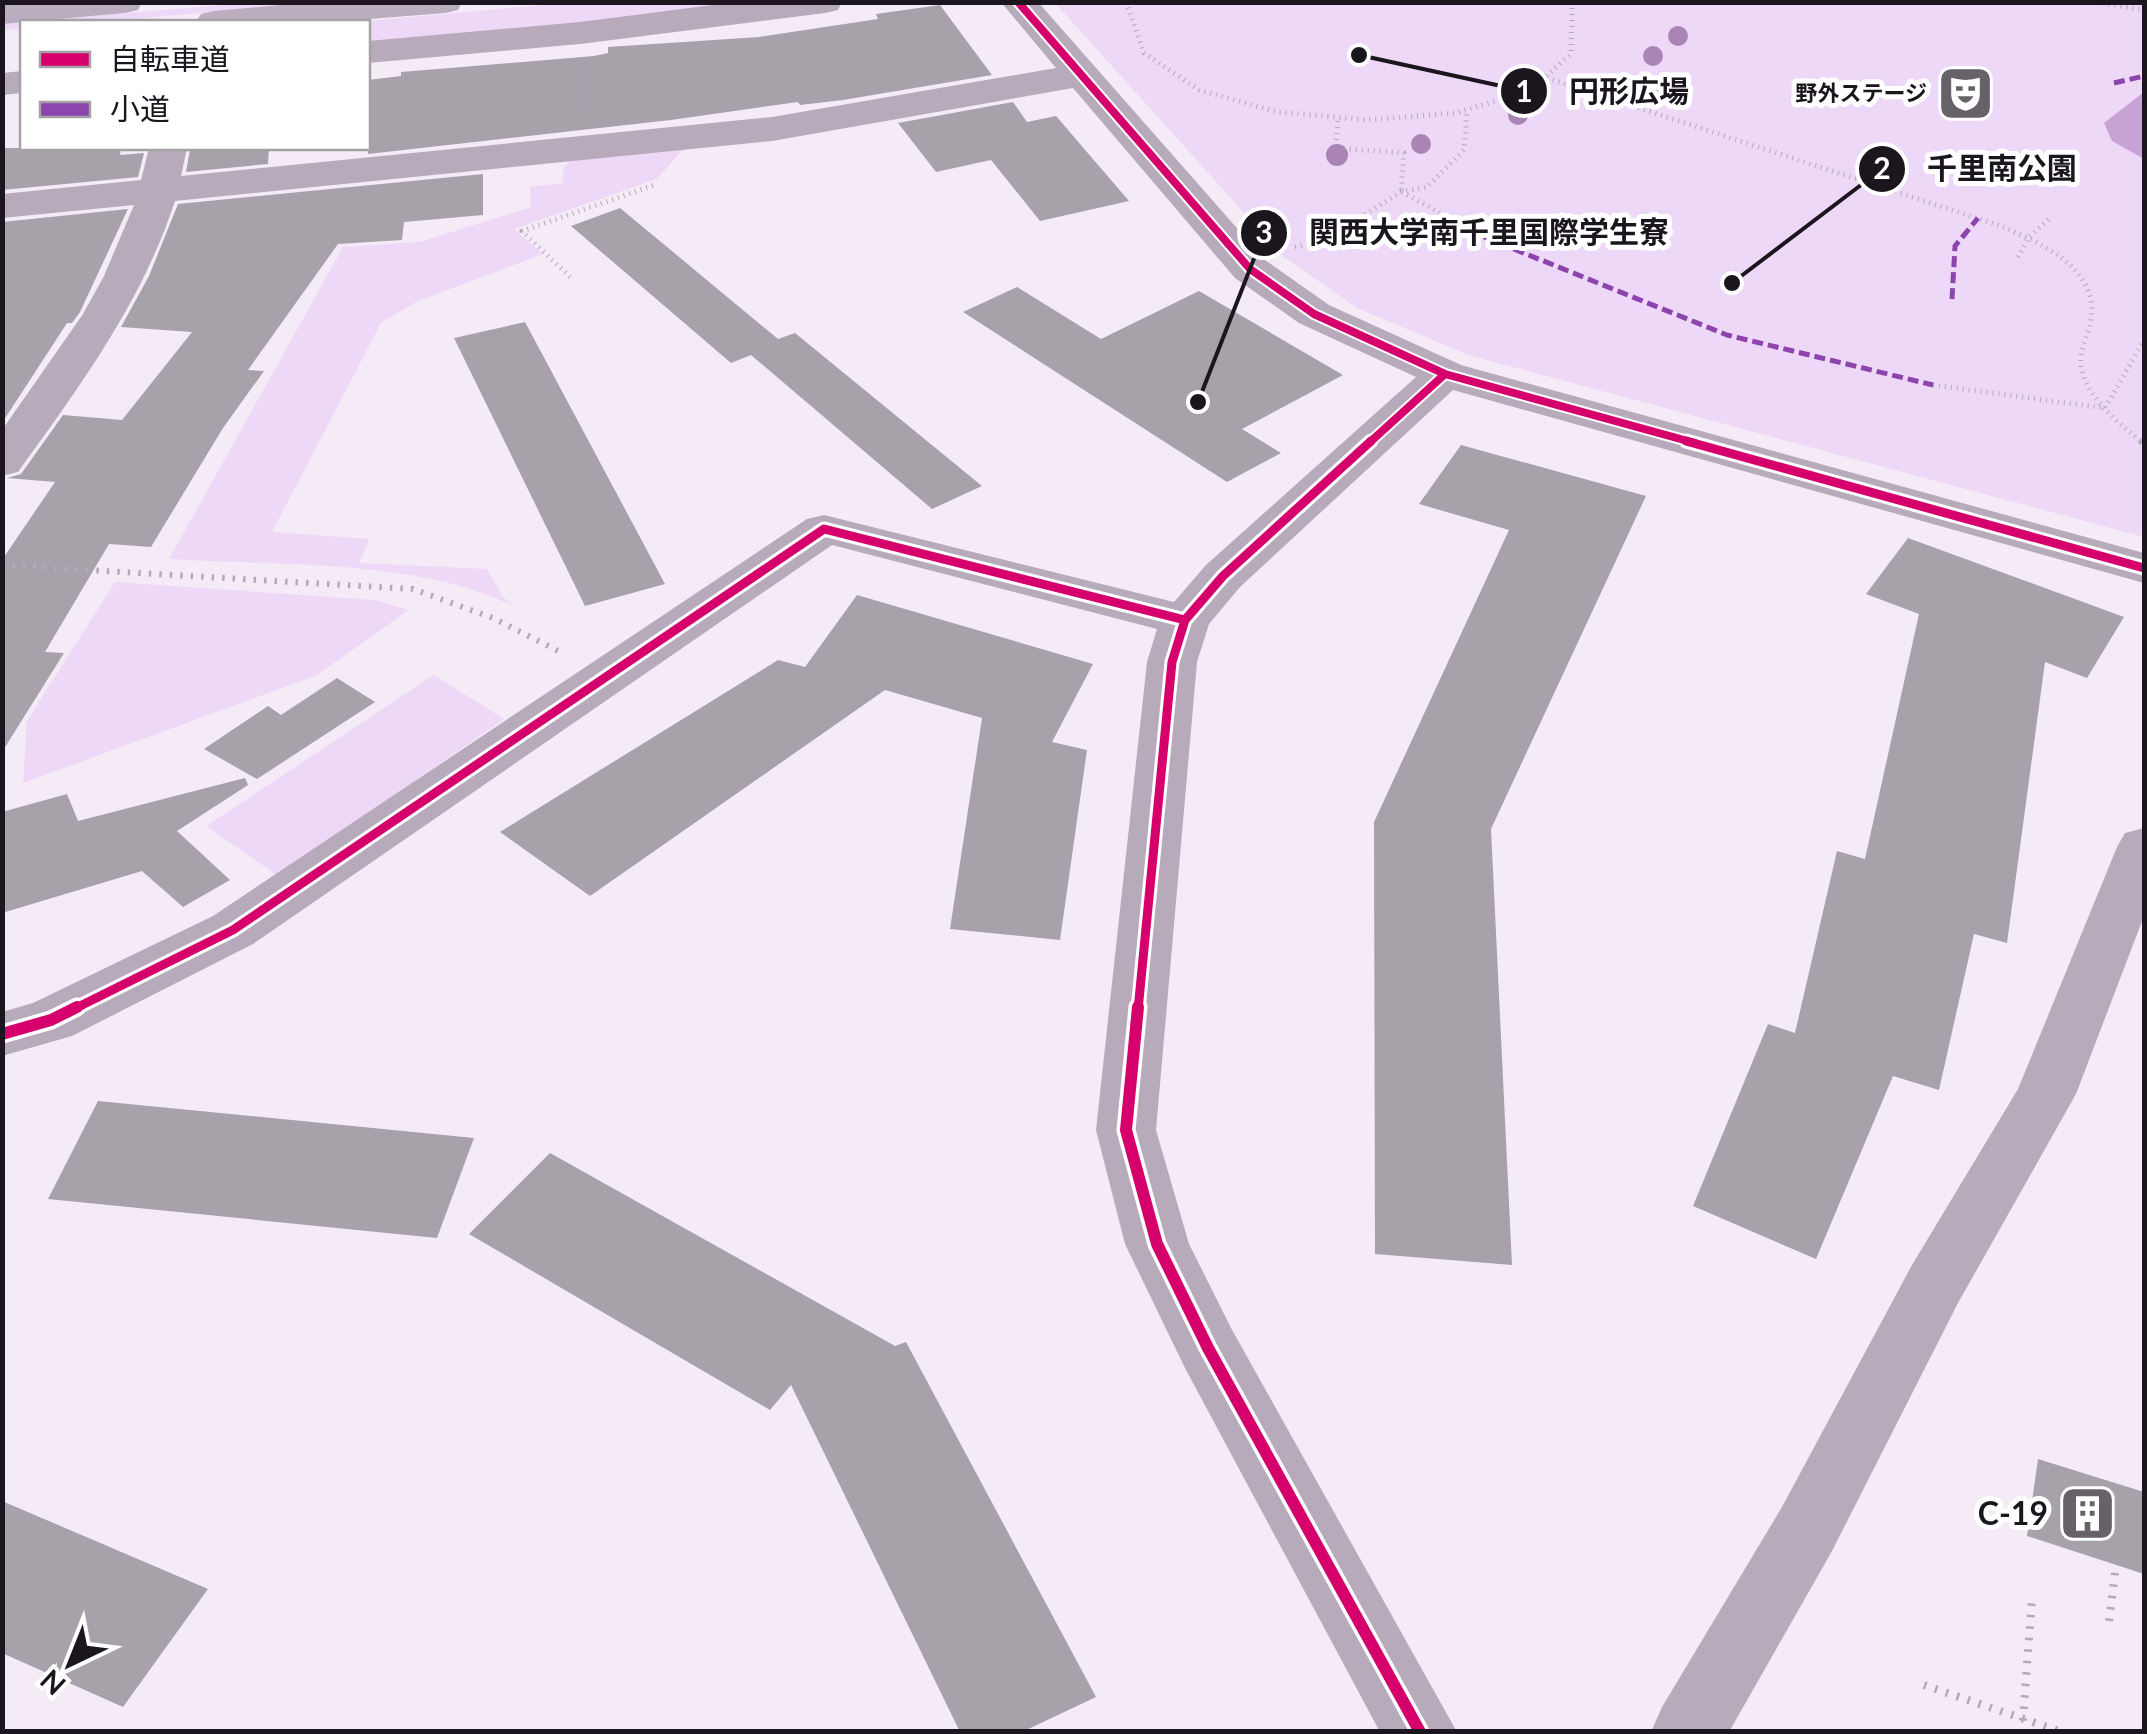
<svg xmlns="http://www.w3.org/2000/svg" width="2147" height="1734" font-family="Lato,'Noto Sans JP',sans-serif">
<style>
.green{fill:#eed8f7}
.water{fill:#c7a2d4}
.building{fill:#a7a1a9}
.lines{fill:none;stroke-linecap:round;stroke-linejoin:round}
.path-far2{stroke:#b3aab6;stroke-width:5;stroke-dasharray:1 5;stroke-linecap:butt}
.path-far1{stroke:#b3aab6;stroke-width:6;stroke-dasharray:2.5 8;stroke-linecap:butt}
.path{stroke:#b3aab6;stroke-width:8;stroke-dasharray:2.5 9;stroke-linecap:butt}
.minor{fill:#b7abbb;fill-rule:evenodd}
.major{fill:#b9adbe;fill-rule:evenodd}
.quiet{stroke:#8e44ad;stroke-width:5;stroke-dasharray:11 5;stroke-linecap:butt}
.cycleway-far2-casing{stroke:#fff;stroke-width:12}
.cycleway-far1-casing{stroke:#fff;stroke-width:15}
.cycleway-casing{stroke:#fff;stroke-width:19}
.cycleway-far2{stroke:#d6006c;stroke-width:8}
.cycleway-far1{stroke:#d6006c;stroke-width:9}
.cycleway{stroke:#d6006c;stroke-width:12}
.tree{fill:#a984b5}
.labels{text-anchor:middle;stroke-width:10;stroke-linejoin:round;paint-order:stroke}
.far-poi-label{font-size:22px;font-weight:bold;fill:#1b161d;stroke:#fff;text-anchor:end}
.near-poi-label{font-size:32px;font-weight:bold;fill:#1b161d;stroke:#fff;text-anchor:end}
.leader{fill:none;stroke:#1b161d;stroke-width:4}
.callout-dot{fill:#1b161d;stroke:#fff;stroke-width:4}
.mark-label{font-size:30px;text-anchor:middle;font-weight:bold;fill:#fff}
.callout-label{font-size:30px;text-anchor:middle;font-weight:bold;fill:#1b161d;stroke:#fff;stroke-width:10;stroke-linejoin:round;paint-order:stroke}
</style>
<rect width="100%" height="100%" fill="#f4ebf7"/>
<path class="green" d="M578,2L777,3L368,44V22H355Z
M250,3H326L90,22H22V28L3,30L2,23Z
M1055,3H2144V537L1468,355L1357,308L1284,257Z
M686,146L657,179L514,229L543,254L418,301L381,323L272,532L369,539L359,563L487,569L503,597L517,608C420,558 276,566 169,559L343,247L420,242L531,207L530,187L563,183V170L569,161Z
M115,582L374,600L409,610L317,675L23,783L27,721Z
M434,675L504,719L278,876L206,826Z"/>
<path class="water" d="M2144,92V159L2112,141L2104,123Z"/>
<path class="building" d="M940,5L992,75L843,100L800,105L798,102L671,120L368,154V80L401,76V72L594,56L608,53V47L759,37L878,19L876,14Z
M1013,102L1027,122L1056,116L1129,201L1040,221L991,160L936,172L898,123Z
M2,148H121L120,155L144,153L138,177L2,190Z
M215,148H269L268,164L186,172L190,150Z
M483,174V215L404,222L402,240L338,244L248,370L264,371L223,428L151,547L109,544L45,652L64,653L2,752V560L55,482L7,478L21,474L63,415L122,420L192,332L121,327L149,276L178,204Z
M620,208L778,339L795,333L982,486L932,509L751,355L731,363L571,226Z
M128,209L80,312L72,323H67L2,423V222Z
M1017,287L1101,339L1199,291L1343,375L1242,429L1281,453L1227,482L963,312Z
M525,322L665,584L585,606L454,338Z
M1461,445L1646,496L1491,829L1512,1265L1375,1254L1374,822L1509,530L1419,504Z
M1908,538L2124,617L2087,678L2045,662L2007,943L1974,934L1939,1090L1893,1076L1816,1259L1693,1206L1768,1024L1795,1033L1837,851L1865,859L1919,614L1866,594Z
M857,595L1093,664L1052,742L1087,750L1060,940L950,929L982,718L885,690L590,896L500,832L778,660L805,667Z
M337,678L375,702L257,779L204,749L268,706L281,715Z
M245,778L248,785L177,831L230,880L183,907L142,871L2,913V812L67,794L78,821Z
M98,1101L474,1138L437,1238L48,1199Z
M550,1153L895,1346L906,1342L1096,1697L1022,1732H960L791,1385L770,1410L469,1234Z
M2038,1459L2144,1492V1574L2027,1536Z
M2,1501L208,1589L123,1707L2,1653Z"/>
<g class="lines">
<path class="path-far2" d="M1126,2L1144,53L1199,90L1278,112L1368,120L1456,113L1528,91L1571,54L1572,2
M1712,2H1760
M2097,2L2144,10
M583,68L588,110
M1547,78L2001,226C2040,243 2099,267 2091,320C2089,335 2079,349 2081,365C2085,398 2120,424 2143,443
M1338,121L1335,148L1404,153L1401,192
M1402,192L1484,237
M1295,247L1326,239L1401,192L1427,187L1464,150L1467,111
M2018,257L2029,237L2051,217
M570,277L522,231L657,184
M1933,385L2105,408L2144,340"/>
<path class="path-far1" d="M2140,441L2144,444
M2,565L413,589L493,618L562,653"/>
<path class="path" d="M2109,1621L2116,1565
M1924,1685L2062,1732
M2022,1732L2032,1598"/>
<path class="minor" d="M736,2H842L838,10L825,13L580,44L368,63V41L580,22Z
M1001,2H1038L1265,260L1329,305L1461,365L2144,553V583L1453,390L1240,587L1209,624L1197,662L1156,1130L1189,1244L1231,1328L1457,1732H1380L1185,1368L1125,1244L1096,1130L1147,662L1157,629L832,545L253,944L72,1036L2,1056V1012L33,1003L213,916L807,519L824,515L1174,602L1206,565L1416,377L1299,323L1235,278L1073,88L772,141L175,201C142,302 80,386 18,472L2,476V430L83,314L104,276L134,205L2,218V194L141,180L149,148H187L181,176L772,117L1056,68Z
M22,71V93L2,95V73Z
M2144,828V916L2076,1094L1958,1303L1832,1551L1729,1732H1651L1662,1707L1782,1507L1912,1265L2018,1089L2117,847L2125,833Z"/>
<path class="major" d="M2,2H142L138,10L125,13L2,24Z
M315,2H462L458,10L445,13L332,22H196L201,14L214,11Z"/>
<path class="quiet" d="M2114,83L2144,76
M1484,237L1727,335L1933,385
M1952,299L1955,246L1978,218"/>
<defs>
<path id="cycleway-far2" d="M1018,2L1250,269L1314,314L1445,374L1695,443
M1369,443L1445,374"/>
<path id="cycleway-far1" d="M1686,441L2144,568
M72,1010L233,930L824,529L1185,620
M1138,1010L1172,662L1185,620L1223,576L1371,441"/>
<path id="cycleway" d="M1138,1007L1126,1130L1157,1244L1208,1348L1420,1732
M2,1034L51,1020L77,1007"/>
</defs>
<use href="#cycleway-far2" class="cycleway-far2-casing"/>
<use href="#cycleway-far1" class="cycleway-far1-casing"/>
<use href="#cycleway" class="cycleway-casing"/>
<use href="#cycleway-far2" class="cycleway-far2"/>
<use href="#cycleway-far1" class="cycleway-far1"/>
<use href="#cycleway" class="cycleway"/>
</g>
<g class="tree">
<circle cx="1678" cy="36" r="10"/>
<circle cx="1653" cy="56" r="10"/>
<circle cx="1658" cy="90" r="10"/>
<circle cx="1518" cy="115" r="10"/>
<circle cx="1421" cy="144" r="10"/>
<circle cx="1337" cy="155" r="11"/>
</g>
<defs>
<symbol id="theatre-square" viewBox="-11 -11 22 22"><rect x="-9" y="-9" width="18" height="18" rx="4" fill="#676169" stroke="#fff"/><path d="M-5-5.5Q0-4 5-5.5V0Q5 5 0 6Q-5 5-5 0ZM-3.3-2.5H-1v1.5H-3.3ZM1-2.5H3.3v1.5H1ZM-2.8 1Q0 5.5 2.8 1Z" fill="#fff"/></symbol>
<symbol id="building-square" viewBox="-11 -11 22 22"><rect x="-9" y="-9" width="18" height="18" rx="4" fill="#676169" stroke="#fff"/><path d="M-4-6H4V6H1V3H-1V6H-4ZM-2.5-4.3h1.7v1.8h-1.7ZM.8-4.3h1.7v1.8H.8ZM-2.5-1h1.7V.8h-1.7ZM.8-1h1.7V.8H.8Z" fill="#fff"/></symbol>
</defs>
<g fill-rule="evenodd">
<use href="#theatre-square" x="1934" y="62" width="63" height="63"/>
<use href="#building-square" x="2056" y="1482" width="63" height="63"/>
</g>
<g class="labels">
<g class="far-poi-label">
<text x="1927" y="101">野外ステージ</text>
</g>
<g class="near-poi-label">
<text x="2048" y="1525">C-19</text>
</g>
</g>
<path class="leader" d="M1359 55L1524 91M1732 283L1882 169M1198 402L1264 233"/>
<g class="callout-dot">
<circle cx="1359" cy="55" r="10"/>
<circle cx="1732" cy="283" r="10"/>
<circle cx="1198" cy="402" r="10"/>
<circle cx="1524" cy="91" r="25"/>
<circle cx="1882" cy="169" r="25"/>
<circle cx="1264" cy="233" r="25"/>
</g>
<g class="mark-label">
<text x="1524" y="102">1</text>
<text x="1882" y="179">2</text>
<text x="1264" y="243">3</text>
</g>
<g class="callout-label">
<text x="1629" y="102">円形広場</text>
<text x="2002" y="179">千里南公園</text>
<text x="1489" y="243">関西大学南千里国際学生寮</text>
</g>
<rect width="2147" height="1734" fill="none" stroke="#1b161d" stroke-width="10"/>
<rect x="20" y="20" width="350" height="130" fill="#ffffff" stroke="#a4a2a5" stroke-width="2.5"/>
<rect x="40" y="52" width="50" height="15" fill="#d6006c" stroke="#a4a2a5" stroke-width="2.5"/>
<text x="110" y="70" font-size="30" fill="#1b161d">自転車道</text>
<rect x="40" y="102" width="50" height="15" fill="#8e44ad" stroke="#a4a2a5" stroke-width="2.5"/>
<text x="110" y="120" font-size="30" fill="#1b161d">小道</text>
<g transform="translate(70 1664) rotate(223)" stroke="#ffffff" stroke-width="8" paint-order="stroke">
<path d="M0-8L18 38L0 25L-18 38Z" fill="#1b161d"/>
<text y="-15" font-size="28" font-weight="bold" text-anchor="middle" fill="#1b161d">N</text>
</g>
</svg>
